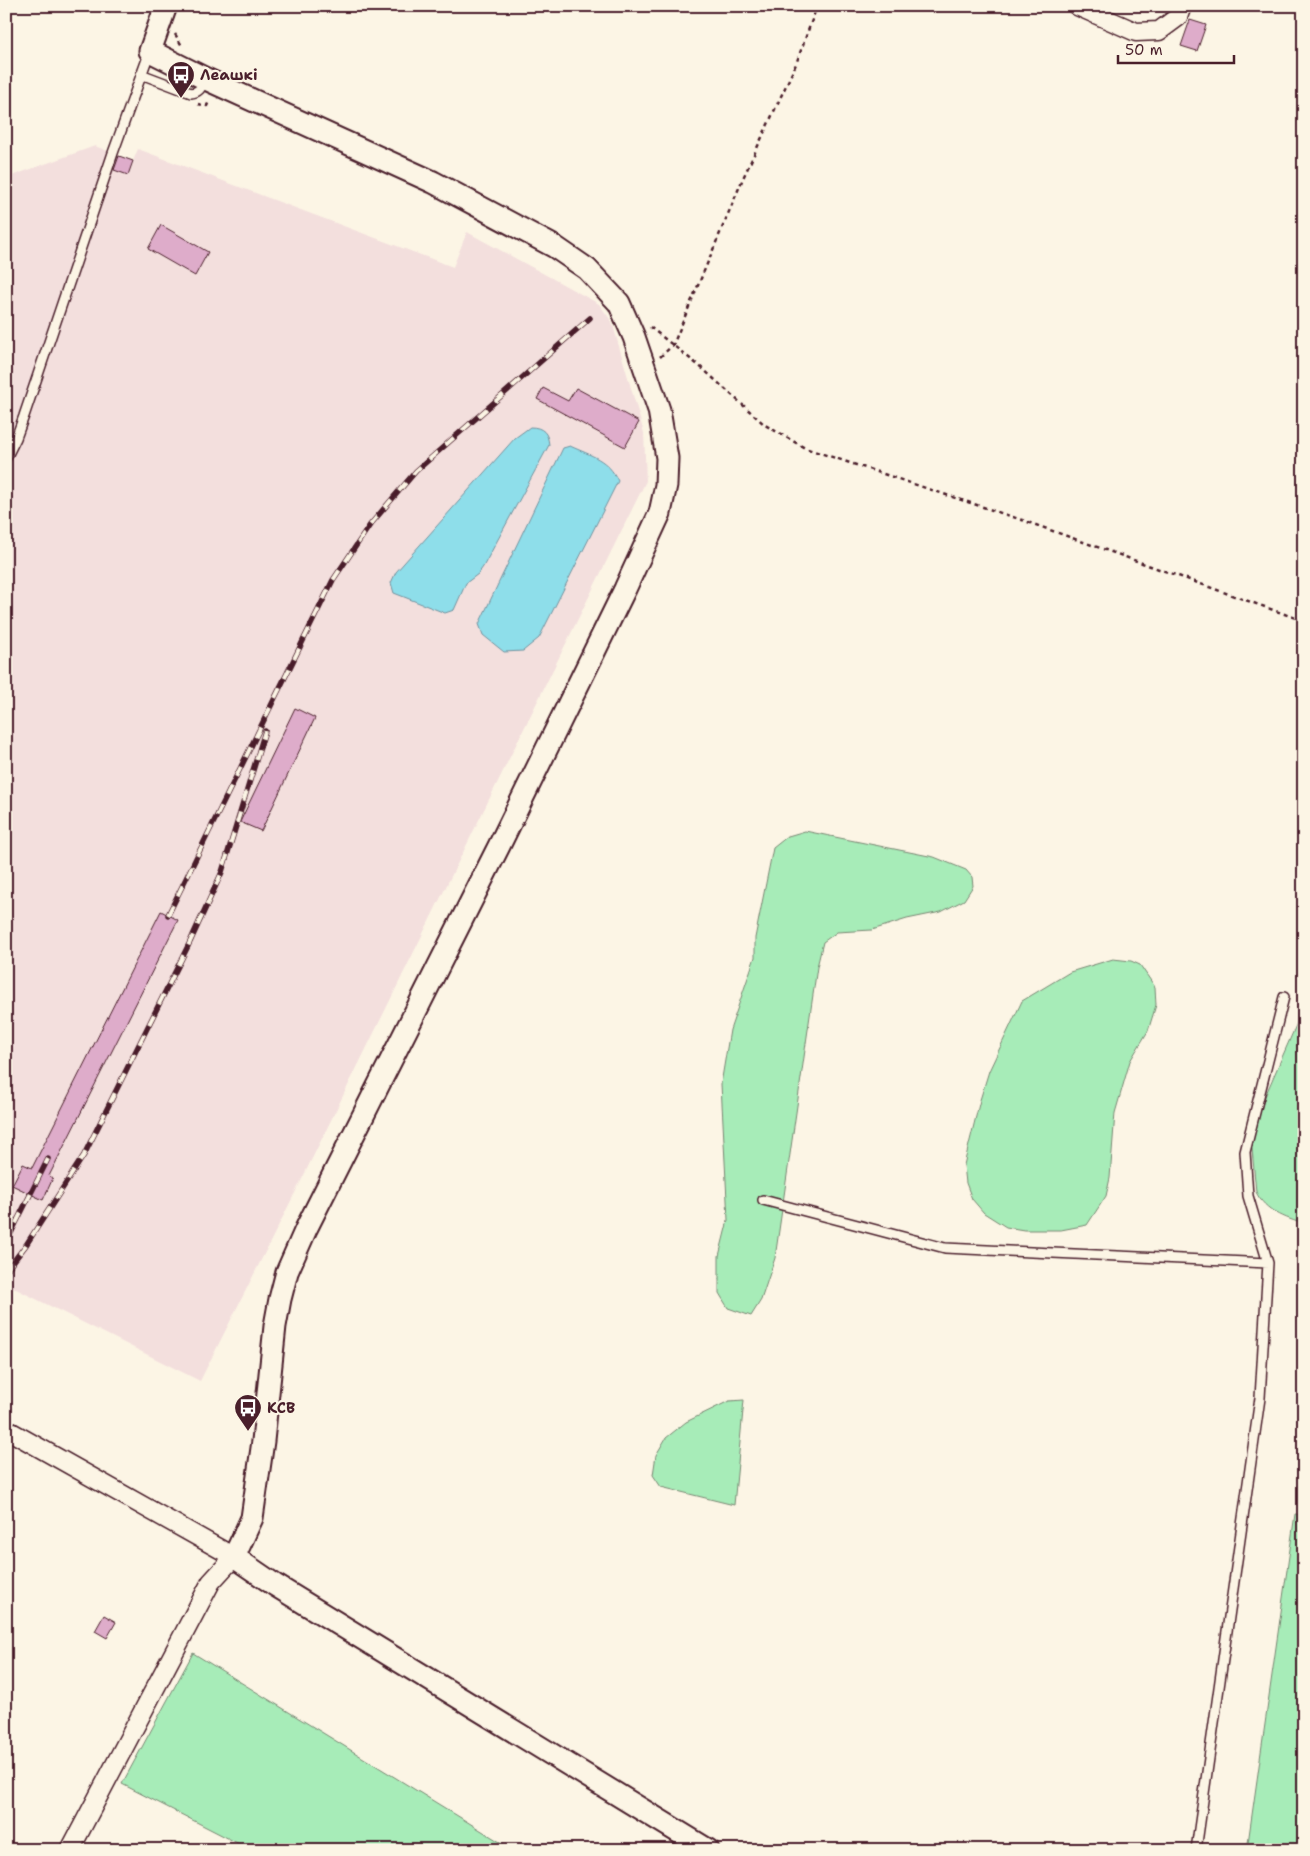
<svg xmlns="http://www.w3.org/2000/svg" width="1310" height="1856" font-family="'Shantell Sans',sans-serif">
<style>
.built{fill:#f3dfdd}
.green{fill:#a7ecb8;stroke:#788672}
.water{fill:#8edeea;stroke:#73929e}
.building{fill:#deacca;stroke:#4a1f2b}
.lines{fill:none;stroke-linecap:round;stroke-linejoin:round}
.service-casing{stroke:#4a1f2b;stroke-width:12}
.minor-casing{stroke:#4a1f2b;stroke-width:21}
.tertiary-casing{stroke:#4a1f2b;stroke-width:25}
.path{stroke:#4a1f2b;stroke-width:2.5;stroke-dasharray:4 4;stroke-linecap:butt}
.service{stroke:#fcf5e5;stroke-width:9}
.minor{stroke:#fcf5e5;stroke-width:18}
.tertiary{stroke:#fcf5e5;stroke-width:21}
.rail-casing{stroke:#4a1f2b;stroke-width:5.5}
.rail{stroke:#fcf5e5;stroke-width:4;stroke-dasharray:11;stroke-linecap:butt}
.labels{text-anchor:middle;stroke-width:4.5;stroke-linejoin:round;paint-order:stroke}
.poi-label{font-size:15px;font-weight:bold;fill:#4a1f2b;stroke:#fcf5e5;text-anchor:start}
</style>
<rect width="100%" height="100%" fill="#fcf5e5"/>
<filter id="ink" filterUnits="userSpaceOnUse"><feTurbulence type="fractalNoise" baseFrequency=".02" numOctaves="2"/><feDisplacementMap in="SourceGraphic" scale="10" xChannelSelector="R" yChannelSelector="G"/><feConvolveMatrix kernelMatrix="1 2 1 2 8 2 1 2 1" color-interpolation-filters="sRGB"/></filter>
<g filter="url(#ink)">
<path class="built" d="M95,146L133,161L138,149L453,267L467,232L599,304L612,322L644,433L646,481L301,1181L200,1381L6,1284V178Z"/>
<path class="green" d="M805,831L934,857L966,870L972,877L973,886L964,900L941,912L907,919L872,930L837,932L823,942L817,967L775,1258L761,1300L751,1316L728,1308L719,1293V1256L728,1220L721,1084L730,1030L755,957V938L773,848L788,836Z
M1113,959L1131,961L1140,965L1155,987L1156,1005L1148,1031L1130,1061L1115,1113L1110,1178L1106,1196L1087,1225L1061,1230H1024L1006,1227L984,1213L972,1199L966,1183L964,1165L980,1100L989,1071L1022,1001L1070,972Z
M1304,1007V1224C1285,1218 1265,1211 1256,1192L1251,1138L1266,1094Z
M744,1400L734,1505L661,1487L653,1475L656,1455L666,1438L686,1422L729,1401Z
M1295,1514L1304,1515V1850H1247Z
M193,1653L513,1850H251L122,1784Z"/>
<path class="water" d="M530,427C543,427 548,433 549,445L483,567L478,574L466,583L454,610L445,613L394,593L391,583L396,572L515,438Z
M570,446C592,456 608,459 618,481L539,638L523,651L504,652L483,635L479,624L563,448Z"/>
<path class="building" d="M1190,20L1206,25L1197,51L1181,46Z
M119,156L133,161L128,175L114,170Z
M161,225L208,252L195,276L148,249Z
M543,388L568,401L576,388L639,422L625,447L537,399Z
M295,708L315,718L261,831L240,822Z
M161,911L178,920L49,1176L53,1178L43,1200L12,1185L23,1164L32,1168Z
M104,1615L116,1622L107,1638L95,1631Z"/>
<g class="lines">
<defs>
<path id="service" d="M141,74L191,93C200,92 202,86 206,79
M6,458L16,438L24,416L113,153L150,51
M763,1200L945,1248L1268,1263
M1196,1850L1260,1398L1268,1263L1248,1196L1245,1152L1284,997"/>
<path id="minor" d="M1077,6L1136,32L1159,31L1178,17L1182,6
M6,1429L234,1557L211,1582L70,1850"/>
<path id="tertiary" d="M166,6L150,51L206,79L433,182L555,247L587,269L619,303L634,337L659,410L667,458L666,485L660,513L625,589L499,846L306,1229L287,1272L280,1299L275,1326L263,1441L252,1518L234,1557L275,1585L708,1850"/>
</defs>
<use href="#service" class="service-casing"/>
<use href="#minor" class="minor-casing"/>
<use href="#tertiary" class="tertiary-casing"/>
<path class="path" d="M175,34L182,46
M198,104L207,106L209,101
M650,327L703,369L765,425L805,448L1022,520L1304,621
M660,357L673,345L744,176L796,64L817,6"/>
<use href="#service" class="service"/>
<use href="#minor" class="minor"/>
<use href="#tertiary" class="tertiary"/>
<defs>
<path id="rail" d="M168,915L333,580L370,525L416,471L590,318
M6,1243L48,1159
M6,1271L26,1245L84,1155L190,942L222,872L265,731"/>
</defs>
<use href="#rail" class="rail-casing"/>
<use href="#rail" class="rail"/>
</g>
</g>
<defs>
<symbol id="bus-pin" viewBox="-11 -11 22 30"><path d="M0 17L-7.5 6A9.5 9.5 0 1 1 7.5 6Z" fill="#4a1f2b" stroke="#fcf5e5"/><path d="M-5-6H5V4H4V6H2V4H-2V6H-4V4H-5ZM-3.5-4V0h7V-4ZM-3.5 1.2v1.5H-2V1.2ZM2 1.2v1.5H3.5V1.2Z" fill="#fff"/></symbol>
</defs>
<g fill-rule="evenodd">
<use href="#bus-pin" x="165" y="59" width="32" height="43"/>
<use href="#bus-pin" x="232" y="1392" width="32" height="43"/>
</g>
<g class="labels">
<g class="poi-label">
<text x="200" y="80">Леашкі</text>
<text x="267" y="1413">КСВ</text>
</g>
</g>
<rect width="1310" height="1856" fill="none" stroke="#fcf5e5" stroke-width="25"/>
<rect x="12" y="12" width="1285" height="1831" fill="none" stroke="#4a1f2b" stroke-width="2" filter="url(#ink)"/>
<path d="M1118 55v8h116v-8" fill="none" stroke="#4a1f2b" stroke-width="2.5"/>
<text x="1125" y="55" font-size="15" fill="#4a1f2b" stroke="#fcf5e5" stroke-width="4" paint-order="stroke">50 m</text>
</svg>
